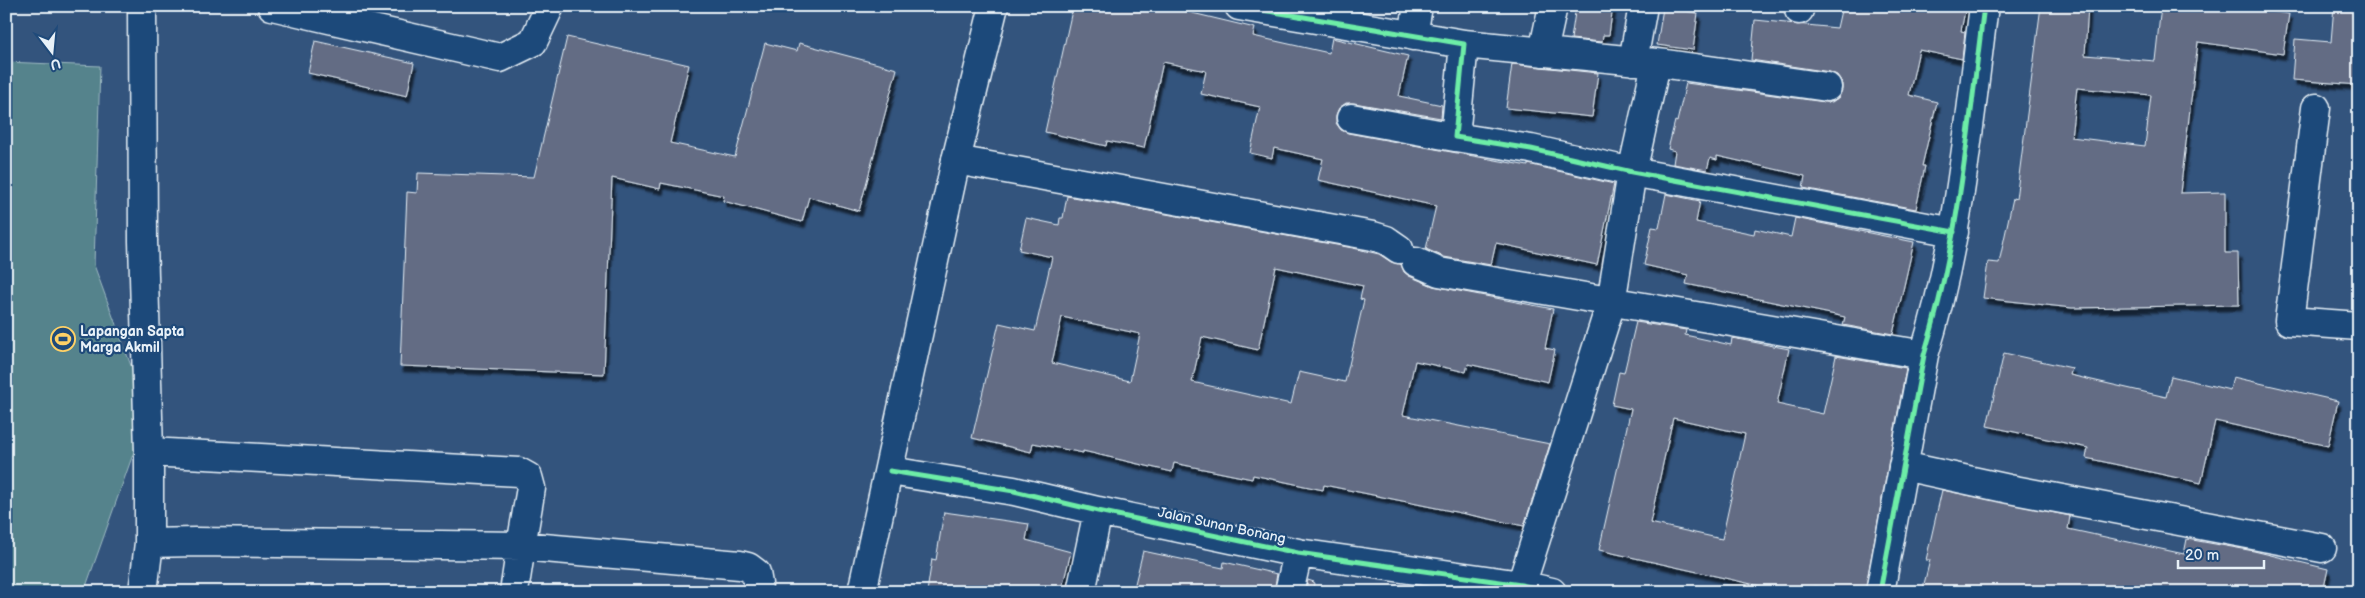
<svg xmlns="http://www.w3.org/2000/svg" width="2365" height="598" font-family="'Balsamiq Sans',sans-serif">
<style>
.grass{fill:#55838c;stroke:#9ebac2}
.building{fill:#636c84;stroke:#e8f1f8;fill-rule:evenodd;filter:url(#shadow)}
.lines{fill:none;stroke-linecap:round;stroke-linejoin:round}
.minor-casing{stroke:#e8f1f8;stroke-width:31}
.major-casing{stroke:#e8f1f8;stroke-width:31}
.minor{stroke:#1f4a7a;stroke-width:28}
.major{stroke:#1f4a7a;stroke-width:28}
.cycleway-casing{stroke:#1f4a7a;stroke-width:8}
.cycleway{stroke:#6deda7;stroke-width:5}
.labels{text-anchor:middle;stroke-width:4.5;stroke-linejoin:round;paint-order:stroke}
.poi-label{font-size:14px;font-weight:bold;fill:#e8f1f8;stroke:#1f4a7a;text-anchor:start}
.street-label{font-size:14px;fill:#e8f1f8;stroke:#1f4a7a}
</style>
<defs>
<filter id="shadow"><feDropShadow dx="3" dy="5.5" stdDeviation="1" flood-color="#0009"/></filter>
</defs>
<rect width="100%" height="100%" fill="#33547d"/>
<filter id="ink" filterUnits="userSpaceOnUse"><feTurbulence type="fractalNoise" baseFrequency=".02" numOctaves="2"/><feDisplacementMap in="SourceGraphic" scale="10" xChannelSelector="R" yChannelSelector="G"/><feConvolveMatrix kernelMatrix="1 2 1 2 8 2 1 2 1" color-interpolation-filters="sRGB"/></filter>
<g filter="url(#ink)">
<path class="grass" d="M6,62L100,66L94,265L148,412L84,592H6Z"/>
<path class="building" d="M1073,6H1163L1255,28L1253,36L1329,53L1332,38L1408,56L1399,96L1442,105L1441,118L1354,103H1346L1339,108L1336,115V123L1341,130L1348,133L1528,166V164L1614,184L1597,265L1496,243L1491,265L1444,257L1426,249L1436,206L1318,180L1323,159L1274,148L1272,158L1250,153L1260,107L1201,94L1206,71L1163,62L1144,148L1107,141L1106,146L1045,132Z
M1576,6H1613L1609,35H1603L1602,42L1571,39Z
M1842,6H1966L1961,31L1965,32L1962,59L1919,50L1909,95L1937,102L1922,166H1925L1916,209L1803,188L1805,176L1717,156V160L1710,158L1707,170L1673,164L1675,151L1668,149L1675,121L1677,122L1686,83L1825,102H1832L1839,97L1842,90V82L1837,75L1830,72L1751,60L1755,20L1837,28Z
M2041,6H2088L2085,55L2155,61L2161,6H2231L2289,14L2283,54L2198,42L2180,193L2225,192V253H2238L2239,305L2072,308L1983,298L1988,262L1999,263L2013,198L2016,199ZM2077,88L2151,95L2145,146L2071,137Z
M2334,6H2359V85L2292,80L2295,39L2331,42Z
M1663,8L1698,13L1693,50L1657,45Z
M567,37L689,65L670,143L735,157L765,43L797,51L799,43L897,69L859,211L809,197L802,222L723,201L724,196L661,183L660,189L612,178L604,374L400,366L407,192L417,193L418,173L534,177Z
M315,41L414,63L407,96L308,73Z
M1512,64L1598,73L1592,117L1506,108Z
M1666,194L1700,201L1696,222L1754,234L1755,229L1791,237L1795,218L1914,242L1893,334L1843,325L1845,317L1686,284L1688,275L1644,265L1652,227L1659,228Z
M1067,196L1353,248L1379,254L1391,262L1401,264L1404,272L1409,276L1433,286L1553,309L1545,348L1555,350L1548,382L1468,364L1466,372L1415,361L1403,415L1550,444L1524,526L1324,485L1323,490L1253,475L1252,479L1174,463L1172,472L1083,451V453L1033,443L1031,452L972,438L999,323L1035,331L1052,257L1019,250L1026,218L1059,225L1060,218H1063ZM1276,267L1363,286L1360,299L1364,300L1345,382L1299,372L1291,404L1192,382L1202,337L1258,350ZM1062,317L1140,334L1130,381L1052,363Z
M1636,322L1686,330L1685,335L1731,345L1732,338L1789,349L1777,404L1823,414L1836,356L1906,368L1865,592H1838L1814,586L1813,592H1787L1599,550L1631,409L1612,405L1619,372L1624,373ZM1673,418L1745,434L1722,539L1650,523Z
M2004,353L2072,368L2070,375L2166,397L2171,376L2230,390L2233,377L2338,401L2328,446L2215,421L2201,483L2086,458L2088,448L1987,426Z
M1942,490L2070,516L2068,529L2184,554L2187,539L2254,551L2328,569L2323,592H1922L1930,560H1926Z
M944,512L1029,524L1026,540L1071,552L1061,592H927L932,559L936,560Z
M1143,551L1223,568L1224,562L1277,574L1274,592H1133Z
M1308,580L1314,582L1313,592H1305Z"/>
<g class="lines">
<defs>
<path id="minor" d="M142,6L143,241L149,452L519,472L528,477L531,488L521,546L195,542L149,543
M272,6L500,58L533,42L550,6
M1239,6L1464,44L1455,137L1531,149L1632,172L1954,232
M1799,10L1800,6
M1413,36L1418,6
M1464,44L1667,64L1827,87
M1543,52L1553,6
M1633,61L1643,6
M2316,108L2289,321L2359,326
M1351,118L1455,137
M956,160L1373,236L1386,240L1399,249
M1416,262L1439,272L1924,355
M1903,466L2009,489L2322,548
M890,471L1014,491L1098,511L1298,553L1521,585L1552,592
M143,592L149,543V452
M514,592L521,546L740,565L748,567L756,573L758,584L756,592
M1081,592L1098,511
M1289,592L1298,553
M1519,592L1611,303L1632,172L1656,64
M1880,592L1924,355C1959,242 1969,123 1984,6"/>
<path id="major" d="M862,592L956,160L994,6"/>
</defs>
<use href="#minor" class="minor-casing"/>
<use href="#major" class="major-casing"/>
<use href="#minor" class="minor"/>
<use href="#major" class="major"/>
<defs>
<path id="cycleway" d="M1239,6L1464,44L1455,137L1531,149L1632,172L1954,232
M890,471L1014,491L1098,511L1298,553L1521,585L1552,592
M1880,592L1924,355C1959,242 1969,123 1984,6"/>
</defs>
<use href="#cycleway" class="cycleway-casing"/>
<use href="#cycleway" class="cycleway"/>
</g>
</g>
<defs>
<symbol id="stadium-ring" viewBox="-11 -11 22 22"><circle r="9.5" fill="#1f4a7a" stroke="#ffd166" stroke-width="1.5"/><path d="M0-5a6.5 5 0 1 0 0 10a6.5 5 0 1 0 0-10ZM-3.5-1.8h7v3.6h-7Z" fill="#ffd166"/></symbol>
</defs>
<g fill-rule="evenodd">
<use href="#stadium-ring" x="49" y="325" width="28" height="28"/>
</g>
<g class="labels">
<g class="poi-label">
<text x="80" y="336">Lapangan Sapta<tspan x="80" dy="16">Marga Akmil</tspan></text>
</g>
<g class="street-label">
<text transform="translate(1222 525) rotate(12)" y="5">Jalan Sunan Bonang</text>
</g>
</g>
<rect width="2365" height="598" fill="none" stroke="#1f4a7a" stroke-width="25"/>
<rect x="12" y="12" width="2340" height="573" fill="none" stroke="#e8f1f8" stroke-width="2" filter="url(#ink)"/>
<g transform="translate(52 52) rotate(164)" stroke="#1f4a7a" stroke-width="4" paint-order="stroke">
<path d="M0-4L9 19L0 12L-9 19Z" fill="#e8f1f8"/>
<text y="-8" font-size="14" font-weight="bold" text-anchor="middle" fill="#e8f1f8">U</text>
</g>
<path d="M2178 560v8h86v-8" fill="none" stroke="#e8f1f8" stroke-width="2.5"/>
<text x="2185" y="560" font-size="15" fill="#e8f1f8" stroke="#1f4a7a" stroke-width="4" paint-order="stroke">20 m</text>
</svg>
